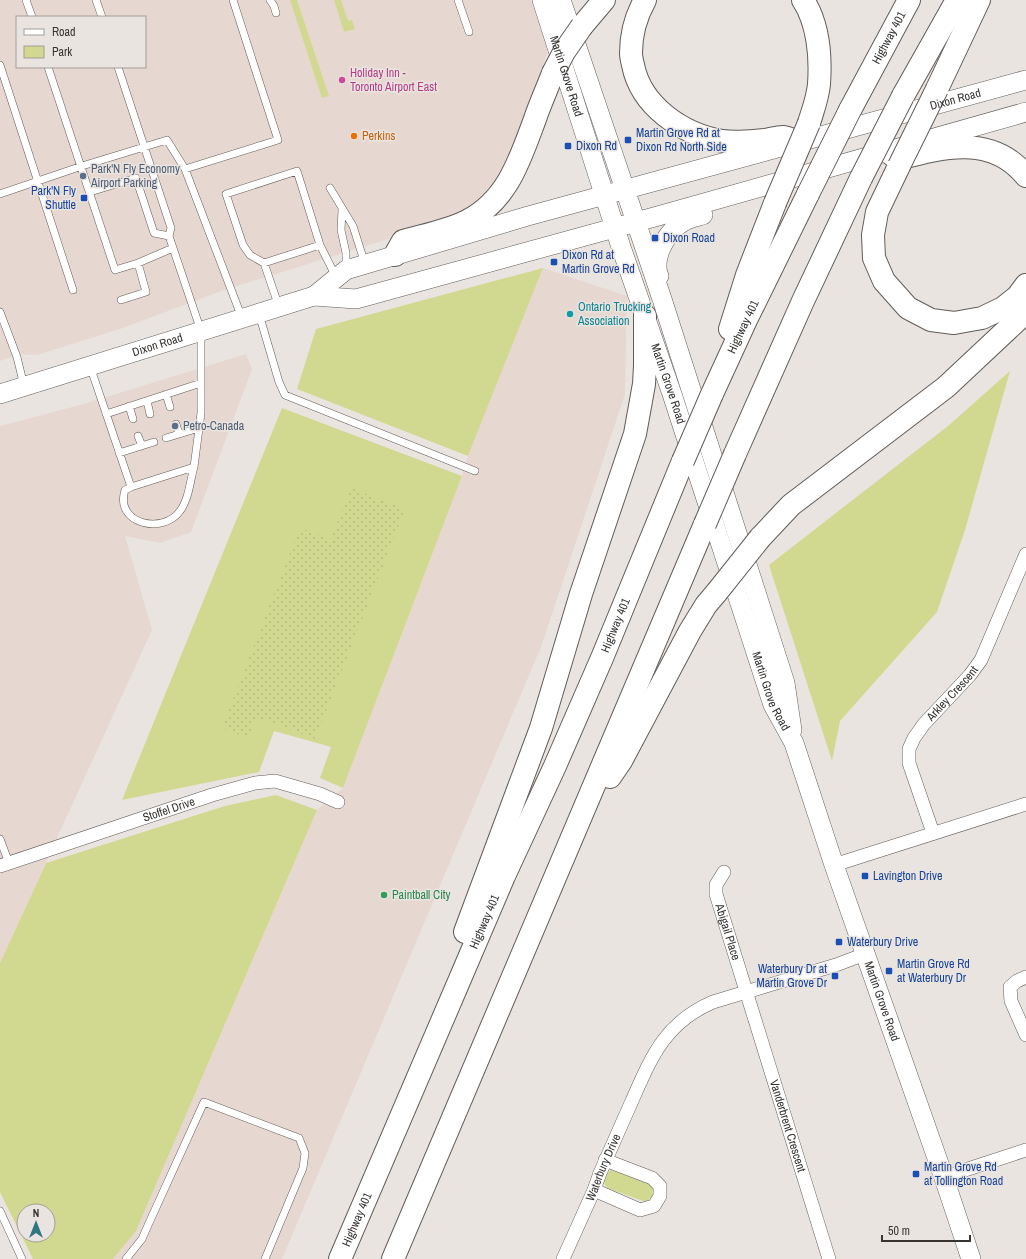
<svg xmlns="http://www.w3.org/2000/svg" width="1026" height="1259" font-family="'Archivo Narrow',sans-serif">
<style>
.built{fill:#e6d8d0;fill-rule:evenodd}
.green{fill:#d1d990;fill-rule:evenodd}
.garden{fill:url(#garden-dots)}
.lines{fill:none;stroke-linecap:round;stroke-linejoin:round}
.lane-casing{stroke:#625c59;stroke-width:8}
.street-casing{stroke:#625c59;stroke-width:14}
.secondary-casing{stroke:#625c59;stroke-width:20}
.highway-casing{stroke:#625c59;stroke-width:24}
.lane{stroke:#fff;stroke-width:7}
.street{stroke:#fff;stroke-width:13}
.secondary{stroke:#fff;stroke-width:19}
.highway{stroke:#fff;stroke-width:22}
.highway-bridge-casing{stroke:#625c59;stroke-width:24;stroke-linecap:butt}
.highway-bridge{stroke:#fff;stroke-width:22}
.hotel-dot{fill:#d1479c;stroke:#eae4e0;stroke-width:1.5}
.food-dot{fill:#e8710a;stroke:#eae4e0;stroke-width:1.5}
.transit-dot{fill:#1a4fb4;stroke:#eae4e0;stroke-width:1.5}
.service-dot{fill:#5c6f8a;stroke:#eae4e0;stroke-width:1.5}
.culture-dot{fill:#0f9aa8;stroke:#eae4e0;stroke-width:1.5}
.leisure-dot{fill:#2e9e5b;stroke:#eae4e0;stroke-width:1.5}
.labels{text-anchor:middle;stroke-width:3;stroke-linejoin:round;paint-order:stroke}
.street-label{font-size:12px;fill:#363331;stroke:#eae4e0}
.hotel-label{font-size:12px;fill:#b23c85;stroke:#eae4e0;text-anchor:start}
.transit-label{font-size:12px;fill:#164399;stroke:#eae4e0;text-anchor:start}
.food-label{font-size:12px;fill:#c56008;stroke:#eae4e0;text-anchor:start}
.service-label{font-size:12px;fill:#4e5e75;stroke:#eae4e0;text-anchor:start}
.culture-label{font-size:12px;fill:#0d838f;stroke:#eae4e0;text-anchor:start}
.leisure-label{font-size:12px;fill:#27864d;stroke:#eae4e0;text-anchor:start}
</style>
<defs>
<pattern id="garden-dots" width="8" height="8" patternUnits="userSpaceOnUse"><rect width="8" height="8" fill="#d1d990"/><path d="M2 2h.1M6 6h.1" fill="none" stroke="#b4bb7d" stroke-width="1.8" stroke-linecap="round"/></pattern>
</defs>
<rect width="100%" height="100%" fill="#eae4e0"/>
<path class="built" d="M0,0H531L548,51L503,175L494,190L470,209L440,223L224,290L120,329L37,355L20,354L0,361ZM17,17H145V67H17Z
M543,268L627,296L625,394L541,647L282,1259H113L136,1231L317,810L343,788L462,476L468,456Z
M246,354L252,369L191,532L160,543L125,536L152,630L0,963V426L80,405Z"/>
<path class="green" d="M290,0H297L329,96L322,98Z
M334,0H341L348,21L352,20L355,29L344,32Z
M543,268L468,456L297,389L316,329Z
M1010,371L965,530L937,612L840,721L832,761L769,565L948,426Z
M282,408L462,476L343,788L320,778L331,747L274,731L259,772L122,800Z
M276,795L317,810L136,1231L113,1259H33L0,1192V963L46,863L225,806ZM24,1211H48V1235H24Z
M611,1170L648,1183L653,1189L652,1197L646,1202L607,1188L603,1181L605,1174Z"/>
<path class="garden" d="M351,488L405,509L315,739L262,719L261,721L255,719L248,738L222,728L300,528L331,539Z"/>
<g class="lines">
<defs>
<path id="lane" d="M26,0L32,17
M96,0L102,17
M233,0L278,140L185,169L242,318
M270,0L274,6L276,13
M458,0L469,32
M0,65L73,290
M48,67L115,270L138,263L146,292L121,300
M330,188L353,226L365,264
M90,192L136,178L154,233L169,236
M0,194L82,166L167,140L185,169
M342,210L341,230L346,253V269
M320,245L336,277
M138,263L173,248
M264,263L320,245L297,171L226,194L243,245L250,255L264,263L279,307
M0,312L17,357L24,386
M259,314L279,382L285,395L475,471
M90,366L131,487L194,467L201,413V331L169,236L171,228L118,67
M166,394L170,407
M147,401L150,414
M129,406L133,419
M106,414L201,383
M176,424L179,434
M138,436L142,446
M166,438L199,428
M119,453L154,442
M131,487L125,490C114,524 163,535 180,511C189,499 190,481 194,467
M0,839L9,863
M0,1211L22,1259
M126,1259L142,1239L149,1223L204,1102L299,1138L305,1153L303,1168L265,1259"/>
<g id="street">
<path id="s1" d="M933,833L909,763V749L914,738L924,724L970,675L981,660L1026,554"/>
<path d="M834,865L1026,804"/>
<path id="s2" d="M0,866L212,795L255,783L275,781L320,794L338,802"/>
<path id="s3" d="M724,872L716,885V894L829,1259"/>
<path d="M1026,977L1017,981L1010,987L1011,1001L1026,1035"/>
<path d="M944,1178L965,1170L1026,1150"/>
<path d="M594,1190L640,1210L654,1206L660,1196V1186L652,1178L605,1160"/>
<path id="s4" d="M563,1259L594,1190L600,1173C610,1150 621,1126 631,1103C651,1058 664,1023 713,1002L836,965L865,954"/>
</g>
<g id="secondary">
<path id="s5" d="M542,0L621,247L672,394L773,705L794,743L834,865L944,1178L971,1259"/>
<path d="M561,0L662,299L785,683L792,730"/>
<path d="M659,276C658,274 657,270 657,267C656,251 669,230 683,222C689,218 696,217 703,215"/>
<path id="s6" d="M314,296L346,270L528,216L1026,80"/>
<path id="s7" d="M0,394L314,296L356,299L658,216L1026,112"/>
</g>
<g id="highway">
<path d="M645,0C636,16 631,34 631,53C631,56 632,61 633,65C641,106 682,134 722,141C737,143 751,141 765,140C771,139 777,137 783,137C788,137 793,141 797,142"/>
<path d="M803,0C818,23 821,56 819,84C818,97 813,110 809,123"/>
<path d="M582,26L604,0"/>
<path d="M937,89L979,0"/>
<path d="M903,96L957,0"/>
<path id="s8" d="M850,110L909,0"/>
<path d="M887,151L898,159C943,147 992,134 1026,176"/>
<path d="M899,166L877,212L873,235L874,258L884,281L908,308L931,320L954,323L982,318L1003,308L1017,297L1026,285"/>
<path d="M395,255L403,241C424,235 447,231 467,221C508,200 520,159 535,119C540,104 547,89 553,73"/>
<path d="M730,329L747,275L775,203"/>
<path id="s9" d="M712,394L746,320L808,194"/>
<path d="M735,454L803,301L861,178"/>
<path d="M760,538L791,505L946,387L1026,312"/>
<path d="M610,777L621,761L690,631L706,605L717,592"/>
<path d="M465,932L541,728L581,594L635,434L644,384L645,366V316"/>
<path id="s10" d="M340,1259L457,986L504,876L555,766L602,658L683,461"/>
<path d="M393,1259L705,524"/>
</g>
</defs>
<use href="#lane" class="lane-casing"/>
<use href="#street" class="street-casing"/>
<use href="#secondary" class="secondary-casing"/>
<use href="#highway" class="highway-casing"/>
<use href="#lane" class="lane"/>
<use href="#street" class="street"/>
<use href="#secondary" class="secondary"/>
<use href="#highway" class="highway"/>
<defs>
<path id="highway-bridge" d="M553,73L564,52L582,26
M899,166L937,89
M861,178L903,96
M808,194L850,110
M775,203L809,123
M683,461L712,394
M705,524L735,454
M717,592L760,538"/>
</defs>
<use href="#highway-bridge" class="highway-bridge-casing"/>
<use href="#highway-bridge" class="highway-bridge"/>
</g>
<circle class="hotel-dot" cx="342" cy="80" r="4"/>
<circle class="food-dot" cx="354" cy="136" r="4"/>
<g class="transit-dot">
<rect x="624" y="136" width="8" height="8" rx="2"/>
<rect x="564" y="142" width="8" height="8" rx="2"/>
<rect x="80" y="194" width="8" height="8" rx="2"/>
<rect x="651" y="234" width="8" height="8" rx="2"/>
<rect x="550" y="258" width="8" height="8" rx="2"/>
<rect x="861" y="872" width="8" height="8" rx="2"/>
<rect x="835" y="938" width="8" height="8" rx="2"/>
<rect x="885" y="967" width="8" height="8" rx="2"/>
<rect x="831" y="972" width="8" height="8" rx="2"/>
<rect x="912" y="1170" width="8" height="8" rx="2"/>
</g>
<g class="service-dot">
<circle cx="83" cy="176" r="4"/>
<circle cx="175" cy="426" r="4"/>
</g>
<circle class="culture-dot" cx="570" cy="314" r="4"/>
<circle class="leisure-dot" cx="384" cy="895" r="4"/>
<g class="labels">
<g class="street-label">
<text dy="4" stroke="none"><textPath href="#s8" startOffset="82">Highway 401</textPath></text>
<text dy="4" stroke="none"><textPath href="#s5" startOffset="80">Martin Grove Road</textPath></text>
<text dy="4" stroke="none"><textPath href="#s6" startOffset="674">Dixon Road</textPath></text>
<text dy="4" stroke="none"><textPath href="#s9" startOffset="74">Highway 401</textPath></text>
<text dy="4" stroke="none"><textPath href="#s7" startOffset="165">Dixon Road</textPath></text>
<text dy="4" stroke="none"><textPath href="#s5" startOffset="404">Martin Grove Road</textPath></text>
<text dy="4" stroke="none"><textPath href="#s10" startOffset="691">Highway 401</textPath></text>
<text dy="4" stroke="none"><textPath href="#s5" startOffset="728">Martin Grove Road</textPath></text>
<text dy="4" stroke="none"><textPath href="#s1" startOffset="159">Arkley Crescent</textPath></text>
<text dy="4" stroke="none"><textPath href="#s2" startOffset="178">Stoffel Drive</textPath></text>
<text dy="4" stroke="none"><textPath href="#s10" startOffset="367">Highway 401</textPath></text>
<text dy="4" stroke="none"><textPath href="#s3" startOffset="64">Abigail Place</textPath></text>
<text dy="4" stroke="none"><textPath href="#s5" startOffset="1058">Martin Grove Road</textPath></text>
<text dy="4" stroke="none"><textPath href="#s3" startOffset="267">Vanderbrent Crescent</textPath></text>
<text dy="4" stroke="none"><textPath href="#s4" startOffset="100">Waterbury Drive</textPath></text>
<text dy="4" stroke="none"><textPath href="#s10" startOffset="43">Highway 401</textPath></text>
</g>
<g class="hotel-label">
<text x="350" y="77">Holiday Inn -<tspan x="350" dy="14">Toronto Airport East</tspan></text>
</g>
<g class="transit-label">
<text x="636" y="137">Martin Grove Rd at<tspan x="636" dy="14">Dixon Rd North Side</tspan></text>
<text x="576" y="150">Dixon Rd</text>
<text x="76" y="195" text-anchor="end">Park'N Fly<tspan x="76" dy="14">Shuttle</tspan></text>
<text x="663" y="242">Dixon Road</text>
<text x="562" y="259">Dixon Rd at<tspan x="562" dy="14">Martin Grove Rd</tspan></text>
<text x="873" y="880">Lavington Drive</text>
<text x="847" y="946">Waterbury Drive</text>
<text x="897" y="968">Martin Grove Rd<tspan x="897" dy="14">at Waterbury Dr</tspan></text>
<text x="827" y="973" text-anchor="end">Waterbury Dr at<tspan x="827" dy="14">Martin Grove Dr</tspan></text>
<text x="924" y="1171">Martin Grove Rd<tspan x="924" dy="14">at Tollington Road</tspan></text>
</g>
<g class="food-label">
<text x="362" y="140">Perkins</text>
</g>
<g class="service-label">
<text x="91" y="173">Park'N Fly Economy<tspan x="91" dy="14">Airport Parking</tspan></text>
<text x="183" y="430">Petro-Canada</text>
</g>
<g class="culture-label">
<text x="578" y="311">Ontario Trucking<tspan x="578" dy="14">Association</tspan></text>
</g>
<g class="leisure-label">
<text x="392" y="899">Paintball City</text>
</g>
</g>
<rect x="16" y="16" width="130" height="52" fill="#eae4e0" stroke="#a29d9a"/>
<rect x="24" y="29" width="20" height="6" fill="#ffffff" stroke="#a29d9a"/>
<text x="52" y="36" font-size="12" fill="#363331">Road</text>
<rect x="24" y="46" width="20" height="12" fill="#d1d990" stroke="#a29d9a"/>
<text x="52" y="56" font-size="12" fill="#363331">Park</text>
<g transform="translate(36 1223)"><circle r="19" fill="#eae4e0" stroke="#a29d9a"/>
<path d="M0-3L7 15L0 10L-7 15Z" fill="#307683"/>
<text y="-6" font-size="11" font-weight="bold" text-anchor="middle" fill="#363331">N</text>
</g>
<path d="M882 1235v6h88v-6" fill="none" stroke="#363331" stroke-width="2"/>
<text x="888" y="1235" font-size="12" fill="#363331" stroke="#eae4e0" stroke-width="3" paint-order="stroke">50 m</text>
</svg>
